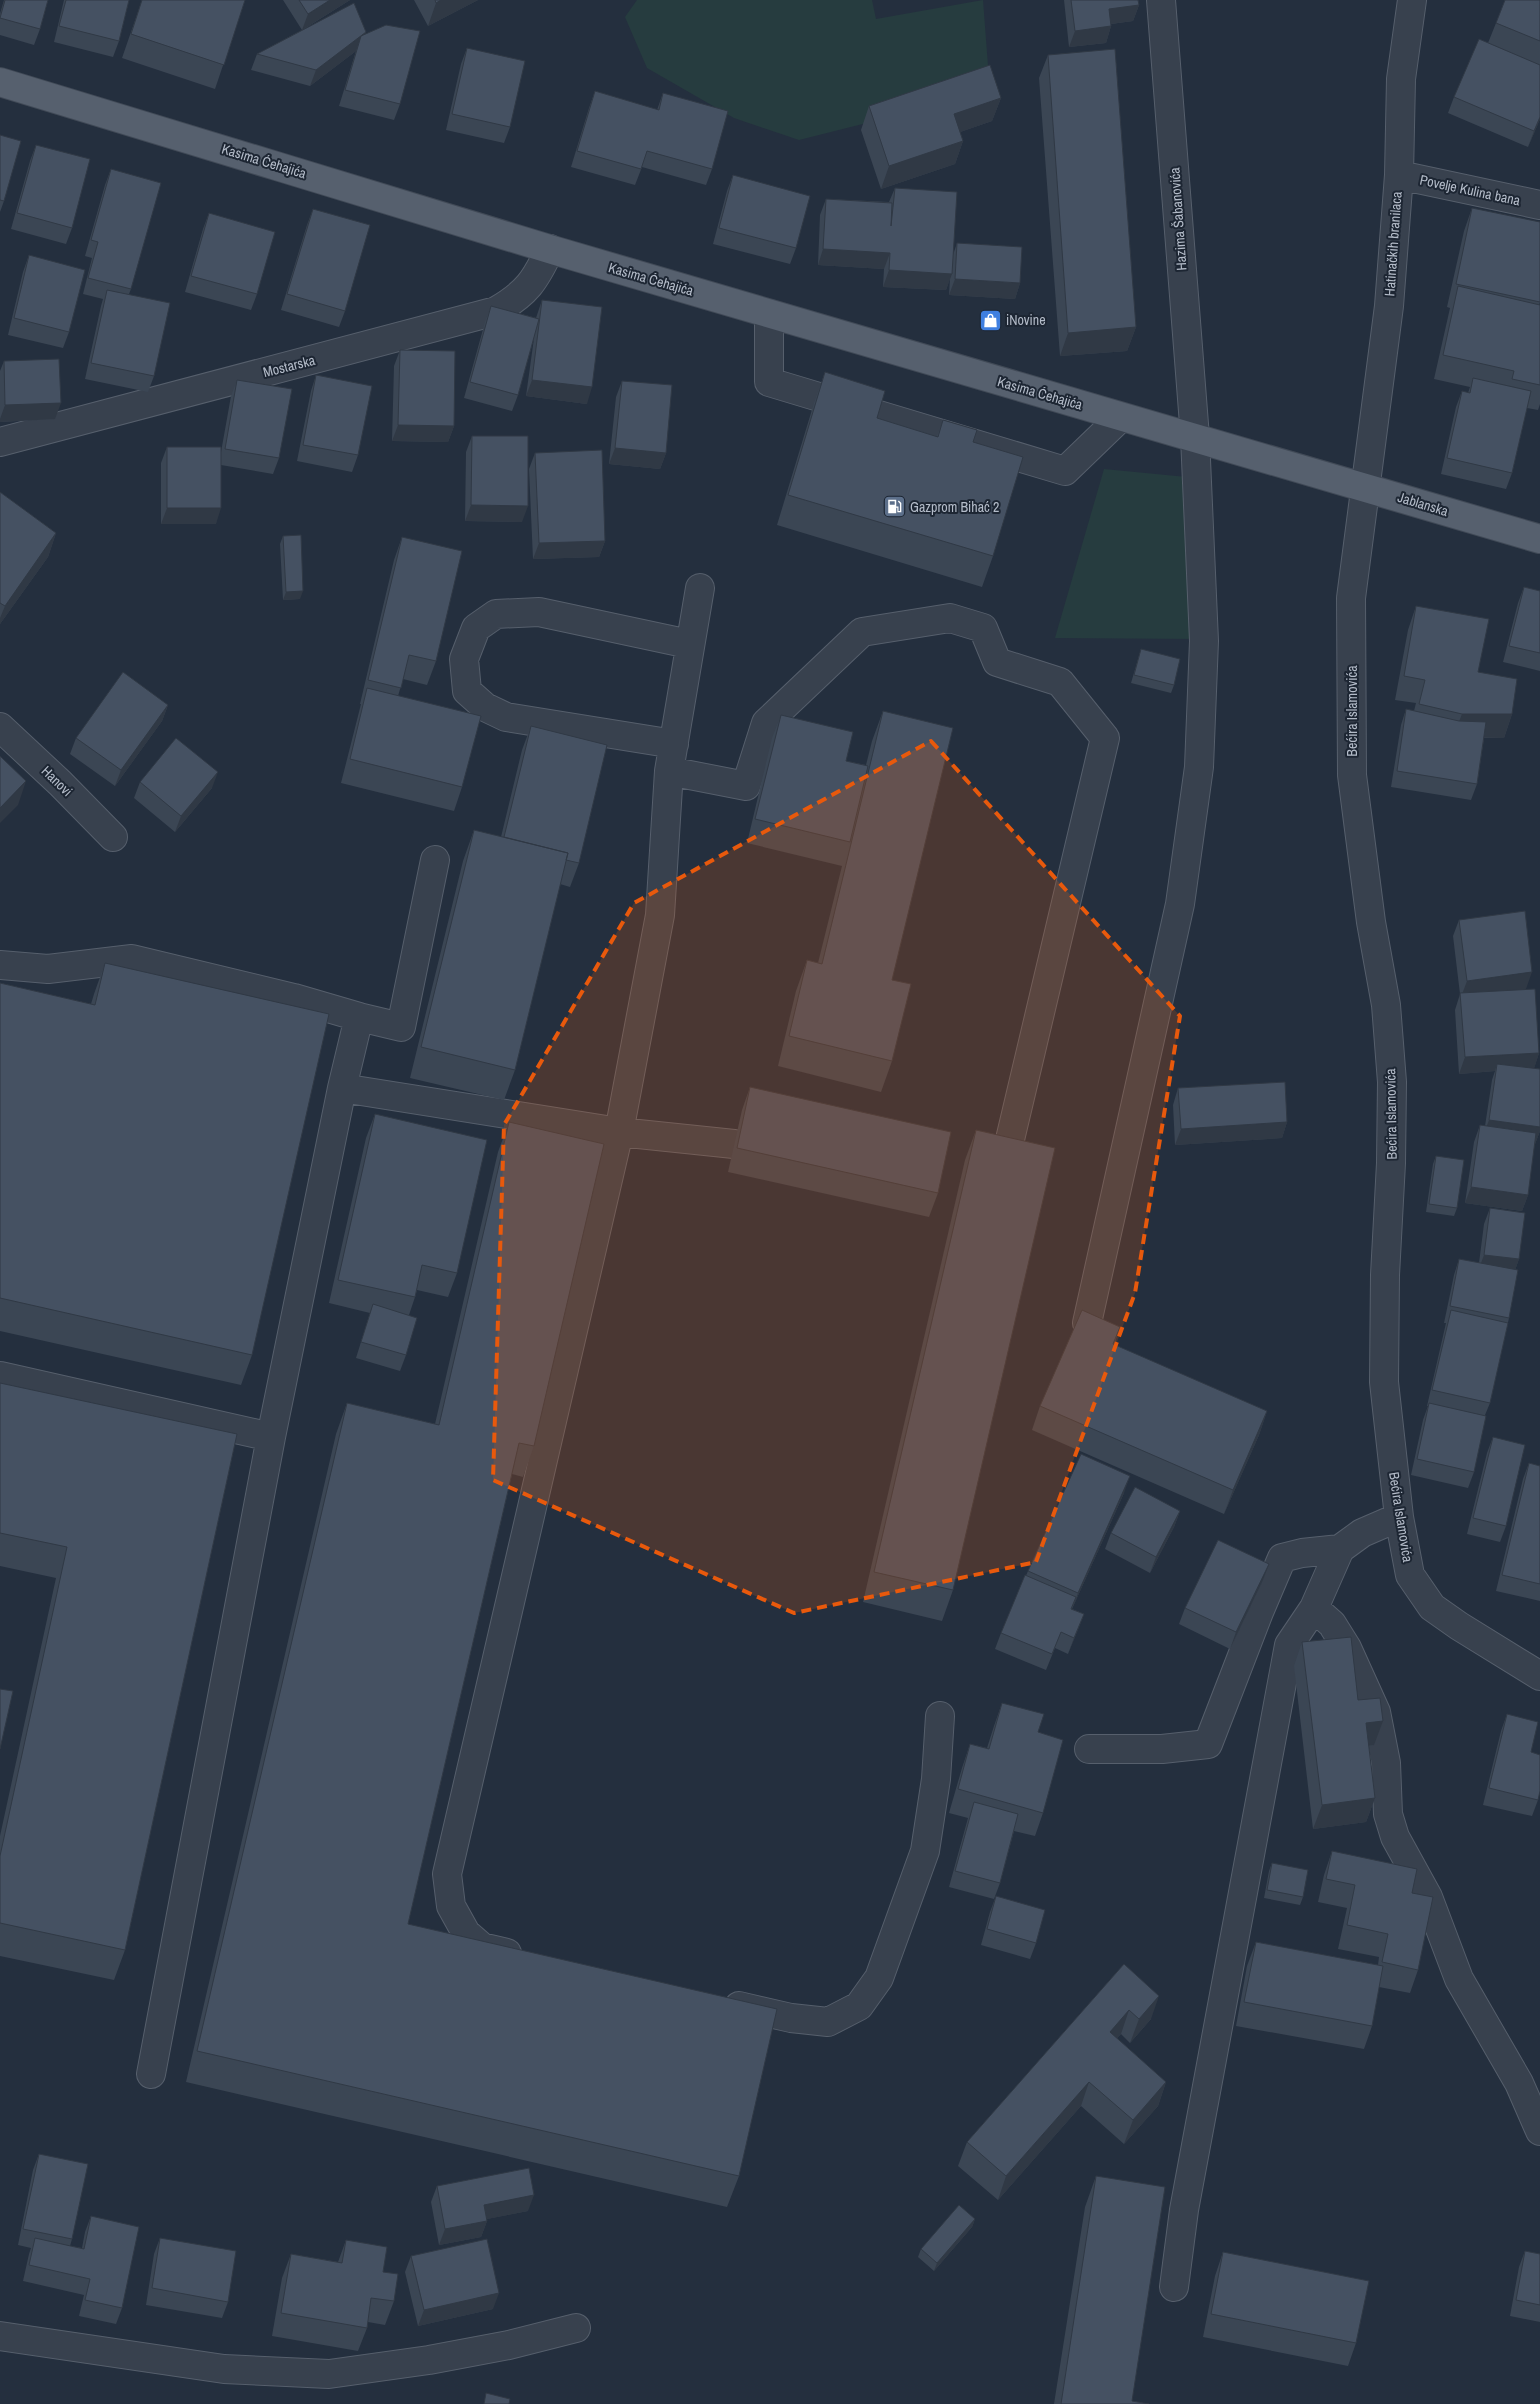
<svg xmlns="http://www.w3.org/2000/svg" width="1540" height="2404" font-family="'Archivo Narrow',sans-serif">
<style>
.green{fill:#263c3f}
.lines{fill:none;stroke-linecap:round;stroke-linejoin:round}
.minor-casing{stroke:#565f6c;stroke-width:30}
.major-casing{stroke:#414a57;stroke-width:30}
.minor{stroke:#38414e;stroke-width:28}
.major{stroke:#56606e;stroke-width:28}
.wall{fill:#3b4654}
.shaded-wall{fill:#303945}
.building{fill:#455162;stroke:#303945}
.marked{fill:#e8590c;fill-opacity:0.2;stroke:#e8590c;stroke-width:4;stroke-dasharray:10 6;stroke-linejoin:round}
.labels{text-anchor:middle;stroke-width:4;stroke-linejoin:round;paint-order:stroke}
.street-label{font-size:14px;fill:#b4bcc9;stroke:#1d2633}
.poi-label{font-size:14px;fill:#b4bcc9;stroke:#1d2633;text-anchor:start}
</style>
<rect width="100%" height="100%" fill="#242f3e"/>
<path class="green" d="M637,0H872L876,19L983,0L990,92L799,140L734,118L647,68L625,17Z
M1104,469L1197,478L1200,639L1055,638Z"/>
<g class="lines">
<defs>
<path id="minor" d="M1412,0L1401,79L1399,175L1389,306L1351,598L1352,775L1371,922L1386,1005L1392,1082L1391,1163L1385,1275L1384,1382L1399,1517L1410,1575L1432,1607L1459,1626L1540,1676
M1399,175L1540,205
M769,314V382L1065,471L1121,417
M0,442L496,311C527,293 535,281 550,249
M0,727L60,783L113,837
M674,744L506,717L485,707L467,691L464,659L476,628L496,614L539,612L689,644
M669,771L746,786L766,723L862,632L950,618L983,628L997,662L1060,682L1105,738L1003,1169
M0,965L48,969L132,959L294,998L359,1017L342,1088L271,1437L151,2074
M359,1017L401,1027L435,860
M342,1088L619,1132L734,1144
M1087,1323L1180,904L1199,767L1204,641L1195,437L1161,0
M0,1376L271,1437
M1314,1608L1332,1624L1347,1648L1376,1712L1386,1763L1388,1814L1395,1837L1428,1897L1459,1979L1519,2083L1540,2131
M1089,1749H1162L1208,1744L1259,1612L1282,1558L1302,1553L1340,1549
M507,1953L482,1947L466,1933L451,1906L447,1874L619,1132L660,915L669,771L700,588
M739,2006L791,2018L828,2022L859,2006L879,1978L925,1851L936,1779L940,1716
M1174,2287L1184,2210L1289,1645L1314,1608L1340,1549L1362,1533L1399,1517
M0,2336L224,2369L329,2374L429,2360L509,2345L576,2328"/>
<path id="major" d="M0,82C186,137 370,196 556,251C884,348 1213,441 1540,539"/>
</defs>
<use href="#minor" class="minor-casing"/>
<use href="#major" class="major-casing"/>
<use href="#minor" class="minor"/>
<use href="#major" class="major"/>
</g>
<path class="wall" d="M4,0H48L40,29L34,45L0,35V14Z
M64,0H129L119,41L113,57L54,42Z
M142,0H245L215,89L122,58Z
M283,0H350L304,29L366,32L365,34L400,104L394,120L339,106L356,51L310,86L251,70L257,54L302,30Z
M414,0H478L428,26Z
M1064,0H1138L1139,5L1133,21L1111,24V26L1106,43L1069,47Z
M1540,0V119L1528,147L1448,113L1454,97L1488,43L1496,23Z
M467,48L510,127L504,143L446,130L461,64Z
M1048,55L1136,327L1127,351L1060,356L1039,78Z
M595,91L657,110L663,93L712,169L706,185L642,167L635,185L571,167L589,108Z
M1001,98L992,121L960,132L963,141L955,164L881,189L861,130L869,106Z
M0,135L4,201L0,212Z
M36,145L72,228L66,244L11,229L30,161Z
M111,169L131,289L129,294L154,376L148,392L85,379L101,306L103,299L83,294L92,258L85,256L105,185Z
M733,175L796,248L790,264L713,244L727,191Z
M895,188L953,255L957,243L1020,283L1015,299L949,295L950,278L946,290L883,287L884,269L818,265L820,215L826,199L889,202Z
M1472,208L1540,302L1539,305H1540V404L1538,410L1527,408L1512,473L1506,489L1441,474L1456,407L1462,391L1468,393L1470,387L1434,379L1450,308L1447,307L1464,231Z
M313,209L345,311L339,327L281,310L307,225Z
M209,213L257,294L251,310L185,292L203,229Z
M29,255L69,332L63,348L8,335L23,272Z
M542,300L587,404L526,396L534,338L518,395L512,411L464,398L485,322L491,306L536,318Z
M400,350L454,426L448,442L392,441L394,366Z
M4,361L55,419L0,422V371Z
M825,372L877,418L937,436L943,420L973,442L993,556L982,587L777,525L814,403Z
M316,375L358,455L352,472L297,461L311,391Z
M237,380L279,458L273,474L221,465L216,524H161V463L167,447L221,452L231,396Z
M622,381L666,453L660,469L609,464L616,397Z
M472,436L522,522L465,521L466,452Z
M535,453L605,541L599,557L533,559L529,469Z
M0,492L56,533L48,557L0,624Z
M283,536L300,599L283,600L280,544Z
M402,537L436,661L427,685L403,679L398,696L462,787L454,811L341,783L359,712L361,704H360L394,560Z
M1524,587L1540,591V671L1503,662L1518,603Z
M1416,606L1478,672L1512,714L1504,738H1484L1477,784L1471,800L1391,787L1401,725L1406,709L1414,711L1416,703L1395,700L1408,630Z
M1141,649L1174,685L1171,693L1131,683Z
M168,705L162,721L115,786L70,754L76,738Z
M883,711L892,980V1061L881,1092L778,1066L796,991L807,960L818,963L842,866L747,843L772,738L781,715L846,761L866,765L872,741Z
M531,726L579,863L570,887L560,884L515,1070L504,1100L410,1078L463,861L474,830L501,837L522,750Z
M140,782L212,788L175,832L134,798Z
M1459,920L1526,989L1517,990L1539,1053L1534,1068L1540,1069V1131L1535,1144L1534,1143L1528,1195L1522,1211L1465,1203L1474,1142L1480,1125L1485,1126L1492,1080L1495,1071L1459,1074L1455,1010L1460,994L1453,936Z
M105,963L252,1355L241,1385L0,1331V983L91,1004L94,994Z
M750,1087L938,1193L929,1217L728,1172L742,1110Z
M1178,1088L1287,1122L1282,1138L1175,1145L1173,1105Z
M375,1114L457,1273L448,1297L417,1290L415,1297L409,1315L406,1355L400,1371L356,1358L370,1313L329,1303L366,1138Z
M509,1122L534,1446L523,1477L512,1474L408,1924L739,2176L727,2207L186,2082L336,1434L347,1403L435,1424L498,1152Z
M976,1130L953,1590L942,1621L863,1602L965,1160Z
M1436,1156L1457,1208L1454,1216L1426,1212L1433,1164Z
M1490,1208L1519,1259L1515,1270L1509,1318L1490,1403L1485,1415L1474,1472L1468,1488L1411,1475L1423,1420L1428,1406H1427L1446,1323H1444L1454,1275L1459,1259L1479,1263L1484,1224Z
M1120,1327L1114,1345L1267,1411L1259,1435L1224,1514L1032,1430L1040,1406Z
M0,1383L237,1434L125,1950L114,1980L0,1956V1836L56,1578L0,1566Z
M1493,1437L1506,1526L1500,1542L1467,1534L1487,1453Z
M1529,1463L1540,1466V1601L1496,1591L1523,1479Z
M1124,1493L1072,1609L1084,1614L1068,1654L1055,1648L1046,1670L995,1649L1001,1633L1028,1571Z
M1180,1511L1174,1527L1150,1573L1105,1549L1111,1533Z
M1263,1580L1230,1649L1179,1624L1185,1608Z
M1302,1642L1358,1700L1374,1745L1368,1746L1375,1798L1366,1822L1313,1829L1294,1666Z
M1002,1703L1038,1732L1043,1813L1035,1836L1014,1831L1000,1883L994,1899L949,1887L968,1818L949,1813L962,1768L970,1744L987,1748L994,1726Z
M1507,1714L1538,1800L1532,1816L1483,1805L1501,1731Z
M1332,1851L1412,1893L1418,1970L1410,1993L1379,1987L1372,2026L1364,2049L1236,2026L1247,1966L1256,1942L1378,1965L1379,1957L1338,1949L1347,1908L1318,1902L1324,1875Z
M1272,1863L1303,1897L1300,1905L1264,1898L1269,1871Z
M996,1896L1036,1943L1030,1959L981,1945L990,1912Z
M1124,1964L1151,2019L1130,2043L1121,2034L1117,2038L1166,2082L1158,2106L1124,2144L1081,2106L998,2200L958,2166L967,2142Z
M39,2154L72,2239L70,2246L82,2248L85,2232L91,2216L122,2308L116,2324L79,2316L84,2295L23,2281L29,2254L31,2248L18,2245L33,2170Z
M1096,2176L1132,2401L1149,2404H1054L1085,2207Z
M437,2186L528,2211L486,2219L487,2221L481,2237L439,2245L431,2202Z
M975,2219L972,2227L934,2271L918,2257L921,2249Z
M160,2238L228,2302L222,2318L146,2305L154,2254Z
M346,2240L383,2272L394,2301L385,2325L368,2322L367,2328L358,2351L272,2336L282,2278L291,2254L338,2262Z
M1525,2251L1540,2254V2322L1510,2316L1519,2267Z
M1223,2252L1356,2343L1348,2366L1203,2337L1215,2276Z
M411,2256L493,2309L418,2326L405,2272Z"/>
<path class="shaded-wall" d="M330,0H350L302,30L308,14Z
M441,0H478L428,26L436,3Z
M1139,5L1133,21L1103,25L1109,9Z
M1111,26L1106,43L1069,47L1075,31Z
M366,32L360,48L361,36L356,51L310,86L316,70Z
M1001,98L992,121L946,137L954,114Z
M1540,117V119L1528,147L1534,131Z
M963,141L955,164L881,189L889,166Z
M823,249L890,253L884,269L818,265Z
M889,270L952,274L946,290L883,287Z
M955,279L1020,283L1015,299L949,295Z
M1136,327L1127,351L1060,356L1068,333Z
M532,380L592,387L587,404L526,396Z
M61,403L55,419L0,422V419L5,405Z
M398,425L454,426L448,442L392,441Z
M615,448L666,453L660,469L609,464Z
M471,505L528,506L522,522L465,521Z
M167,508H221L216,524H161Z
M56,533L48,557L0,624V618L5,606Z
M605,541L599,557L533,559L539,543Z
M303,591L300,599L283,600L286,592Z
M168,705L162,721L115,786L121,770Z
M1462,714H1512L1504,738L1453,737Z
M218,772L212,788L175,832L181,816Z
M26,781L18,805L0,823V808Z
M1532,972L1526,989L1461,997L1467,981Z
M1539,1053L1534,1069L1497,1064L1495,1071L1459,1074L1465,1057Z
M1489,1120L1540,1127V1131L1535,1144L1483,1136Z
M1287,1122L1282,1138L1175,1145L1181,1129Z
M1471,1187L1528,1195L1522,1211L1465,1203Z
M1484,1255L1519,1259L1513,1276L1478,1271Z
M1267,1411L1259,1435L1224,1514L1233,1490Z
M1130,1476L1124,1493L1072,1609L1078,1593Z
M1180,1511L1174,1527L1150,1573L1156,1557Z
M1269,1564L1263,1580L1230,1649L1236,1632Z
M1084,1614L1078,1630L1068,1654L1074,1638Z
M1383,1721L1374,1745L1357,1747L1366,1723Z
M1375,1798L1366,1822L1313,1829L1322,1805Z
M1159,1996L1151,2019L1130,2043L1139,2019Z
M1129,2010L1121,2034L1101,2056L1110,2032Z
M1089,2082L1081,2106L998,2200L1006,2176Z
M1166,2082L1158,2106L1124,2144L1133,2120Z
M534,2195L528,2211L478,2221L484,2205Z
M975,2219L972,2227L934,2271L937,2263Z
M487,2221L481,2237L439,2245L445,2229Z
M499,2293L493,2309L418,2326L424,2310Z"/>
<path class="building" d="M5,0H48L40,29L0,18Z
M66,0H129L119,41L59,26Z
M142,0H245L224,65L131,34Z
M299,0H330L308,14Z
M435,0H441L436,3Z
M1071,0H1138L1139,5L1109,9L1111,26L1075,31Z
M1505,0H1540V41L1496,23Z
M354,3L366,32L316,70L257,54Z
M386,25L420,31L400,104L345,90L361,36Z
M1479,39L1540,65V117L1534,131L1454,97Z
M467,48L525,61L510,127L452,114Z
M1115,49L1136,327L1068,333L1048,55Z
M990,65L1001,98L954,114L963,141L889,166L869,106Z
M595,91L659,110L663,93L728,111L712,169L647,151L641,169L577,151Z
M0,135L21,141L4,201L0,200Z
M36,145L90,159L72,228L17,213Z
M111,169L161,183L131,289L88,278L98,242L91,240Z
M733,175L810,196L796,248L719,228Z
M895,188L957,192L952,274L889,270L890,253L823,249L826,199L892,203L891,226Z
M1472,208L1540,222V302L1456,284Z
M313,209L370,225L345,311L287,294Z
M209,213L275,232L257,294L191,276Z
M957,243L1022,247L1020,283L955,279Z
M29,255L85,270L69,332L14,318Z
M1458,286L1540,305V385L1512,379L1514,371L1443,355Z
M107,290L170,303L154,376L91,363Z
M542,300L602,307L592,387L532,380Z
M491,306L539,319L518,395L470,382Z
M400,350L455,351L454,426L398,425Z
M59,359L61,403L5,405L4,361Z
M825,372L885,391L877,418L938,437L943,420L977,430L973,442L1023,457L993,556L788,495Z
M316,375L372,386L358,455L303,445Z
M1473,378L1531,391L1512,473L1447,458L1462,391L1470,393Z
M237,380L292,389L279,458L225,449Z
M622,381L672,385L666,453L615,448Z
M472,436H528V506L471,505Z
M167,447H221V508H167Z
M602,450L605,541L539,543L535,453Z
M0,492L56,533L5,606L0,603Z
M301,535L303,591L286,592L283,536Z
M402,537L462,551L436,661L409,655L401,688L368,680Z
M1524,587L1540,591V653L1509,646Z
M1416,606L1489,619L1478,672L1517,679L1512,714H1462L1419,704L1425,680L1404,676Z
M1141,649L1180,659L1174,685L1134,675Z
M123,672L168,705L121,770L76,738Z
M367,688L481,716L462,787L350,759Z
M1406,709L1459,721L1486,722L1477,784L1397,771Z
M883,711L953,728L892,980L911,984L892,1061L789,1036L807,960L822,964Z
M781,715L853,732L846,761L868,766L850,842L755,819Z
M531,726L607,745L579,863L566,860L568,853L504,837Z
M176,738L218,772L181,816L140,782Z
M0,756L26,781L0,808Z
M474,830L568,853L515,1070L421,1047Z
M1525,911L1532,972L1467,981L1459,920Z
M105,963L329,1014L252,1355L0,1298V983L95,1005Z
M1535,989L1539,1053L1465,1057L1460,993Z
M1497,1064L1540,1069V1127L1489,1120Z
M1285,1082L1287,1122L1181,1129L1178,1088Z
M750,1087L951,1132L938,1193L737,1148Z
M375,1114L487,1140L457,1273L422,1265L415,1297L338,1280Z
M509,1122L604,1144L534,1446L519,1443L408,1924L777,2009L739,2176L197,2051L347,1403L439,1425Z
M1480,1125L1536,1133L1528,1195L1471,1187Z
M976,1130L1055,1148L953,1590L874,1572Z
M1436,1156L1464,1160L1457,1208L1429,1204Z
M1490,1208L1525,1213L1519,1259L1484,1255Z
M1459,1259L1518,1270L1509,1318L1450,1306Z
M373,1304L417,1318L406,1355L361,1342Z
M1082,1310L1120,1327L1113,1344L1267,1411L1233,1490L1040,1406Z
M1451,1310L1508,1323L1490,1403L1432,1390Z
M0,1383L237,1434L125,1950L0,1923V1856L67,1547L0,1533Z
M1429,1403L1486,1416L1474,1472L1417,1459Z
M1493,1437L1525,1445L1506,1526L1473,1518Z
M1081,1454L1130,1476L1078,1593L1028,1571Z
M1529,1463L1540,1466V1584L1502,1575Z
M1135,1487L1180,1511L1156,1557L1111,1533Z
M1218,1540L1269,1564L1236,1632L1185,1608Z
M1025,1575L1076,1597L1071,1609L1084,1614L1074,1638L1061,1632L1052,1654L1001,1633Z
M1351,1637L1358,1700L1380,1698L1383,1721L1366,1723L1375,1798L1322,1805L1302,1642Z
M0,1689L13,1691L0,1749Z
M1002,1703L1044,1714L1038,1732L1063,1740L1043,1813L958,1789L970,1744L989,1749Z
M1507,1714L1538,1722L1531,1752L1540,1755V1791L1538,1800L1489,1788Z
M974,1802L1018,1814L1000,1883L955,1871Z
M1332,1851L1417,1869L1412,1893L1433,1897L1418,1970L1382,1962L1388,1934L1347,1925L1355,1885L1326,1879Z
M1272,1863L1308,1870L1303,1897L1267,1890Z
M996,1896L1045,1910L1036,1943L987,1929Z
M1256,1942L1383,1966L1372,2026L1244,2002Z
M1124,1964L1159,1996L1139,2019L1129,2010L1110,2032L1166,2082L1133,2120L1089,2082L1006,2176L967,2142Z
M39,2154L88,2164L72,2239L23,2229Z
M529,2168L534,2195L484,2205L487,2221L445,2229L437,2186Z
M1096,2176L1165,2187L1132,2401L1149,2404H1061Z
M959,2205L975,2219L937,2263L921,2249Z
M91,2216L139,2227L122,2308L85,2300L90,2279L29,2265L35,2238L84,2249Z
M160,2238L236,2251L228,2302L152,2288Z
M487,2239L499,2293L424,2310L411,2256Z
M346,2240L387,2247L383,2272L398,2274L394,2301L371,2298L367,2328L281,2313L291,2254L342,2263Z
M1525,2251L1540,2254V2305L1516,2300Z
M1223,2252L1369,2281L1356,2343L1211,2314Z
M486,2393L510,2399L509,2404H484Z"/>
<path class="marked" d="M931,741L1180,1016L1135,1293L1036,1562L794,1613L493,1480L504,1125L634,903Z"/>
<defs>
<symbol id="shop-square" viewBox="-11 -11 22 22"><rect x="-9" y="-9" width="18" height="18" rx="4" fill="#3f7fe0" stroke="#1d2633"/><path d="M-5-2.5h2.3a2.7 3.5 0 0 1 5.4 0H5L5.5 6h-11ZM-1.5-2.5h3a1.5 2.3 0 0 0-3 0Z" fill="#fff"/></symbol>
<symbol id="fuel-square" viewBox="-11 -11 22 22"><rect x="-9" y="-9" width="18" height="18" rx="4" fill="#5c6f8a" stroke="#1d2633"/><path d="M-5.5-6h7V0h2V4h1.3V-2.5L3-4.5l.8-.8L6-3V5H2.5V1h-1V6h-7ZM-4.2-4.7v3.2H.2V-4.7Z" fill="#fff"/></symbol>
</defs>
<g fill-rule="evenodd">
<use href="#shop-square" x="978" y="308" width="25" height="25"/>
<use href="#fuel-square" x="882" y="494" width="25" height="25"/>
</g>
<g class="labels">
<g class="street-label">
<text transform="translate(264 161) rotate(17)" y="5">Kasima Ćehajića</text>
<text transform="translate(1470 190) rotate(12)" y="5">Povelje Kulina bana</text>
<text transform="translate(1178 219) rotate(-94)" y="5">Hazima Šabanovića</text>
<text transform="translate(1393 244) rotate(-86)" y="5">Hatinačkih branilaca</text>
<text transform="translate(651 279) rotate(16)" y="5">Kasima Ćehajića</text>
<text transform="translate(289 366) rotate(-14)" y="5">Mostarska</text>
<text transform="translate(1040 393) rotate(16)" y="5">Kasima Ćehajića</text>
<text transform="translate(1423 504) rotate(17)" y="5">Jablanska</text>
<text transform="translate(1352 711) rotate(-90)" y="5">Bećira Islamovića</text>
<text transform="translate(57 781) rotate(44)" y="5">Hanovi</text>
<text transform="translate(1391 1114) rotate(-91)" y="5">Bećira Islamovića</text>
<text transform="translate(1401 1517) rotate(81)" y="5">Bećira Islamovića</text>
</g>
<g class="poi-label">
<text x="1006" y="325">iNovine</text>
<text x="910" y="512">Gazprom Bihać 2</text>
</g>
</g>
</svg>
